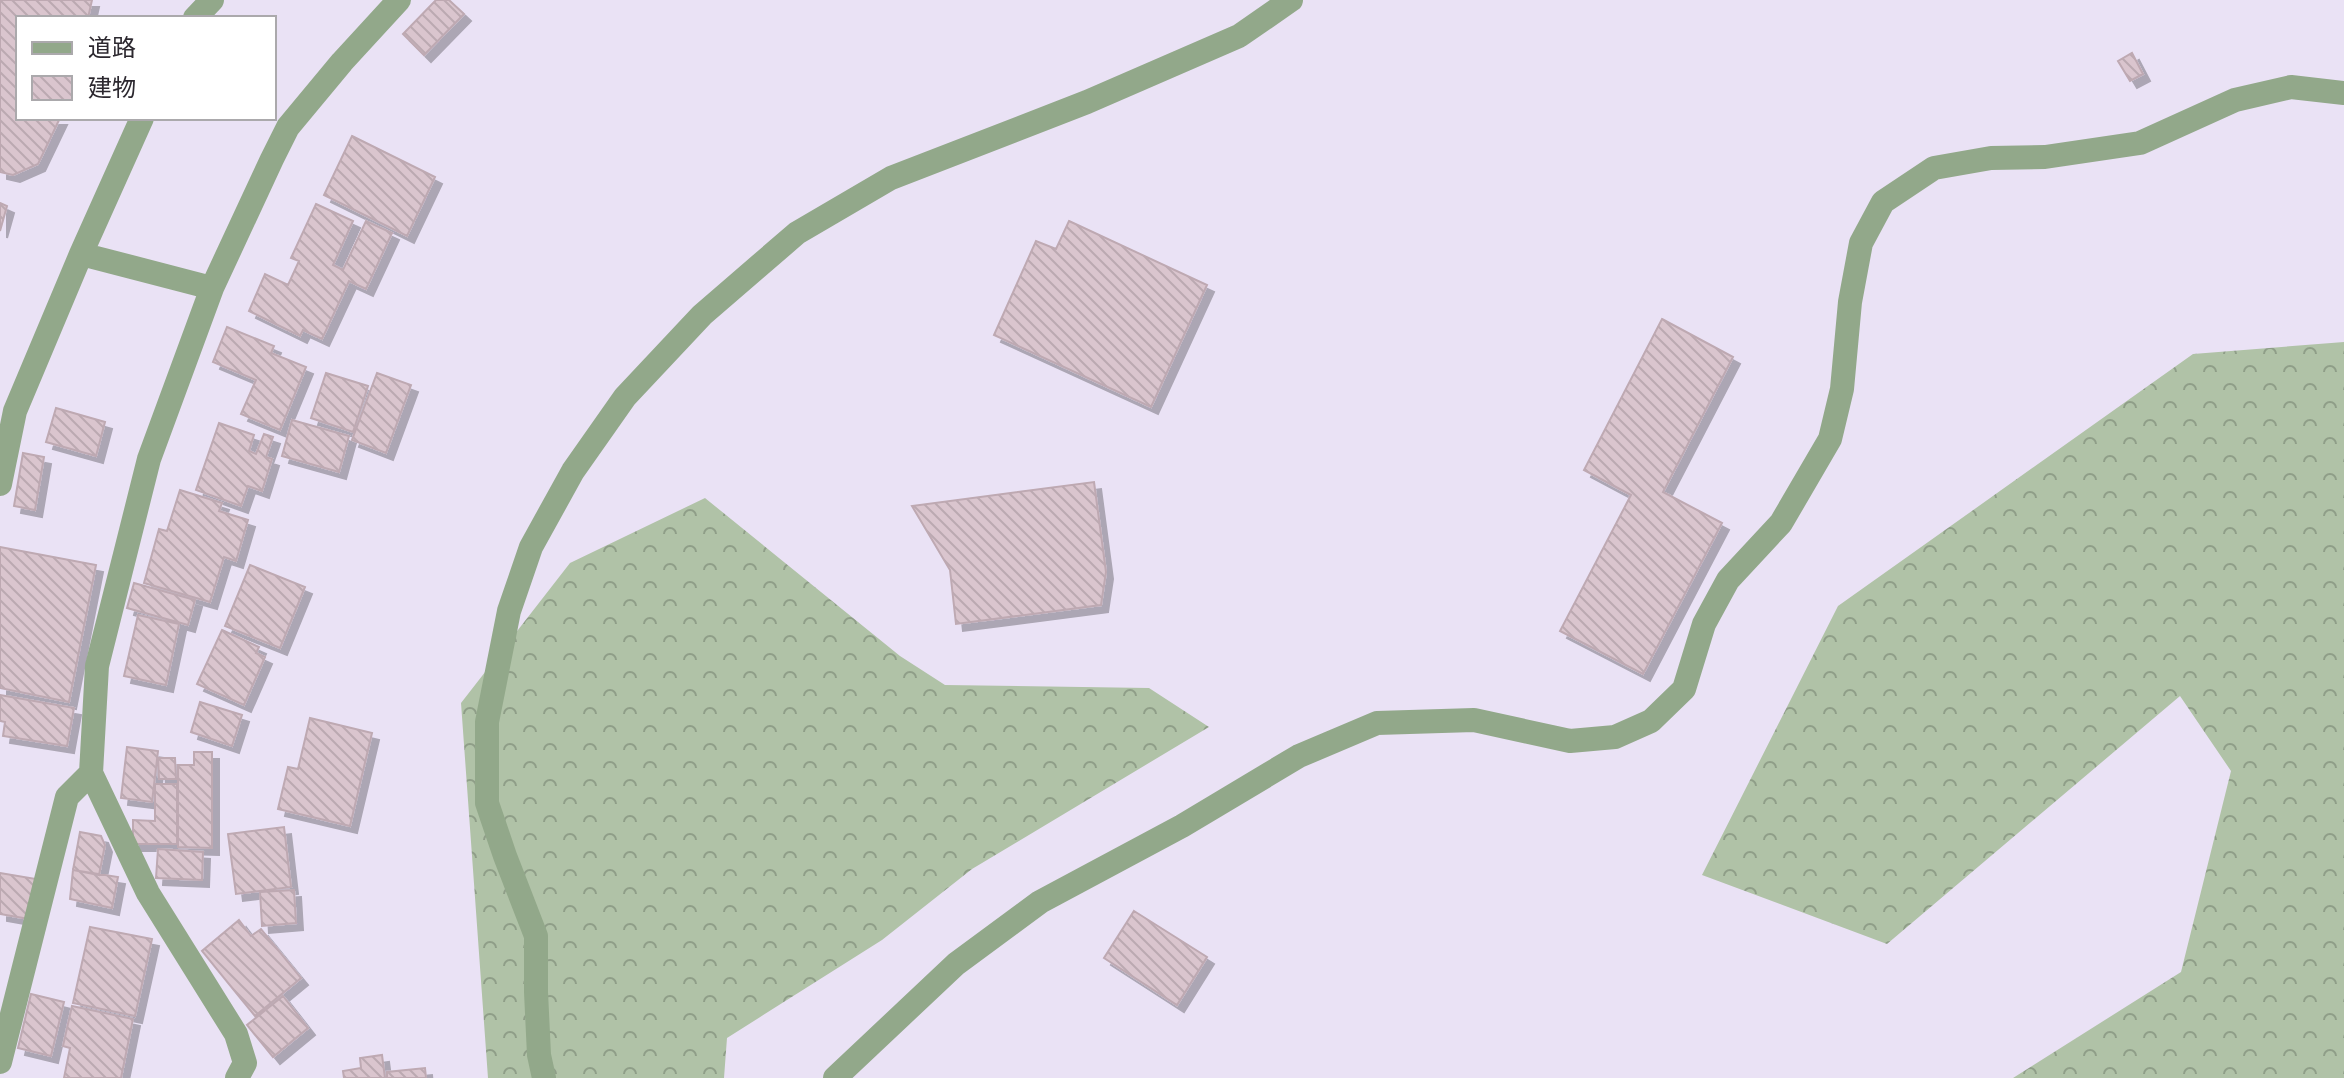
<svg xmlns="http://www.w3.org/2000/svg" width="2344" height="1078" font-family="Signika,'Noto Sans JP',sans-serif">
<style>
.forest{fill:url(#forest-crowns)}
.building{fill:url(#building-back-hatch);stroke:#bea9b2;stroke-width:2;filter:url(#shadow)}
.lines{fill:none;stroke-linecap:round;stroke-linejoin:round}
.street{stroke:#92a88a;stroke-width:24}
</style>
<defs>
<pattern id="forest-crowns" width="20" height="18" patternUnits="userSpaceOnUse" patternTransform="scale(2)"><rect width="20" height="18" fill="#b0c2a7"/><path d="M2 6a3 3 0 1 1 6 0M12 15a3 3 0 1 1 6 0" fill="none" stroke="#8f9e88"/></pattern>
<pattern id="building-back-hatch" width="6" height="6" patternUnits="userSpaceOnUse" patternTransform="scale(2)"><rect width="6" height="6" fill="#dac5ce"/><path d="M-1 5l2 2M0 0l6 6M5-1l2 2" fill="none" stroke="#bba9b1"/></pattern>
<filter id="shadow"><feDropShadow dx="7" dy="7" stdDeviation="0" flood-color="#0004"/></filter>
</defs>
<rect width="100%" height="100%" fill="#eae2f5"/>
<path class="forest" d="M2344,342V1078H2013L2181,972L2231,771L2180,696L1887,944L1702,875L1838,606L2193,354Z
M705,498L900,656L945,685L1149,688L1209,727L972,869L882,940L727,1038L724,1078H488L461,703L570,563Z"/>
<path class="building" d="M0,0H92L88,18H18V118H60L38,164L13,175L0,172Z
M436,0H449L464,14L424,55L403,34Z
M2132,53L2143,74L2130,81L2118,61Z
M352,136L435,177L407,236L324,195Z
M0,203L7,206L0,231Z
M316,204L353,221L333,265L343,270L366,221L392,233L366,289L349,281L322,339L303,330L300,336L249,311L265,274L288,285L299,261L291,258Z
M1069,221L1207,285L1151,407L994,335L1036,241L1056,249Z
M1662,319L1733,357L1663,492L1722,523L1643,674L1560,631L1631,495L1584,470Z
M227,327L274,346L271,353L306,367L280,430L241,414L256,380L213,362Z
M326,373L368,386L353,432L311,418Z
M377,373L411,385L386,453L352,440Z
M56,408L105,422L96,456L46,442Z
M292,420L349,436L339,472L282,456Z
M219,423L254,435L249,451L256,454L264,434L273,437L266,457L272,459L262,491L248,486L241,506L196,490Z
M23,453L44,457L35,510L14,506Z
M1094,482L1106,572L1101,605L956,624L950,570L912,506Z
M180,490L222,503L219,511L248,520L236,561L224,557L210,602L144,583L159,529L167,531Z
M0,547L96,565L69,702L0,688Z
M250,565L305,587L280,648L225,626Z
M134,583L195,600L188,625L127,608Z
M138,615L179,624L166,685L124,676Z
M222,630L259,647L256,653L265,657L244,705L197,684Z
M0,695L74,708L67,746L3,736L5,722L0,721Z
M200,702L242,715L232,746L191,732Z
M310,718L372,733L350,826L278,809L288,767L298,769Z
M127,747L158,751L152,802L121,798Z
M194,752H212V848L178,847V765H194Z
M158,758H175L176,779H159Z
M155,784H177V844H133V820L155,821Z
M284,827L291,887L236,894L228,834Z
M80,832L101,836L105,845L99,875L73,870Z
M158,849L203,852L202,880L156,878Z
M73,870L118,877L112,908L70,899Z
M0,873L36,879L29,919L0,914Z
M294,890L296,923L262,926L260,892Z
M1134,911L1207,957L1177,1005L1104,958Z
M239,920L251,936L261,929L301,978L255,1016L202,951Z
M90,927L152,939L135,1016L73,1003Z
M31,994L64,1002L51,1056L18,1048Z
M283,996L308,1028L273,1057L247,1025Z
M72,1006L133,1019L121,1078H64L70,1048L63,1046Z
M382,1055L385,1078H344L343,1071L361,1068L360,1058Z
M425,1068L426,1078H387V1072Z"/>
<g class="lines">
<path class="street" d="M195,18L212,0
M81,254L212,288
M0,484L15,411L81,254L142,118
M0,1062L67,797L91,773
M237,1078L245,1063L236,1034L148,893L91,773L97,666L149,459L212,288L272,159L288,127L342,62L399,0
M544,1078L539,1055L536,992V936L505,856L487,803V722L509,611L531,547L573,471L625,397L702,315L797,233L891,178L1087,102L1239,36L1291,0
M835,1078L956,964L1040,902L1182,826L1299,756L1377,723L1474,720L1570,741L1615,737L1651,721L1684,689L1704,624L1728,580L1781,523L1830,439L1842,389L1850,302L1861,243L1883,202L1934,168L1991,158L2045,157L2140,143L2235,100L2291,87L2344,93"/>
</g>
<rect x="16" y="16" width="260" height="104" fill="#ffffff" stroke="#aba9ac" stroke-width="2"/>
<rect x="32" y="42" width="40" height="12" fill="#92a88a" stroke="#aba9ac" stroke-width="2"/>
<text x="88" y="56" font-size="24" fill="#2c282f">道路</text>
<rect x="32" y="76" width="40" height="24" fill="url(#building-back-hatch)" stroke="#aba9ac" stroke-width="2"/>
<text x="88" y="96" font-size="24" fill="#2c282f">建物</text>
</svg>
